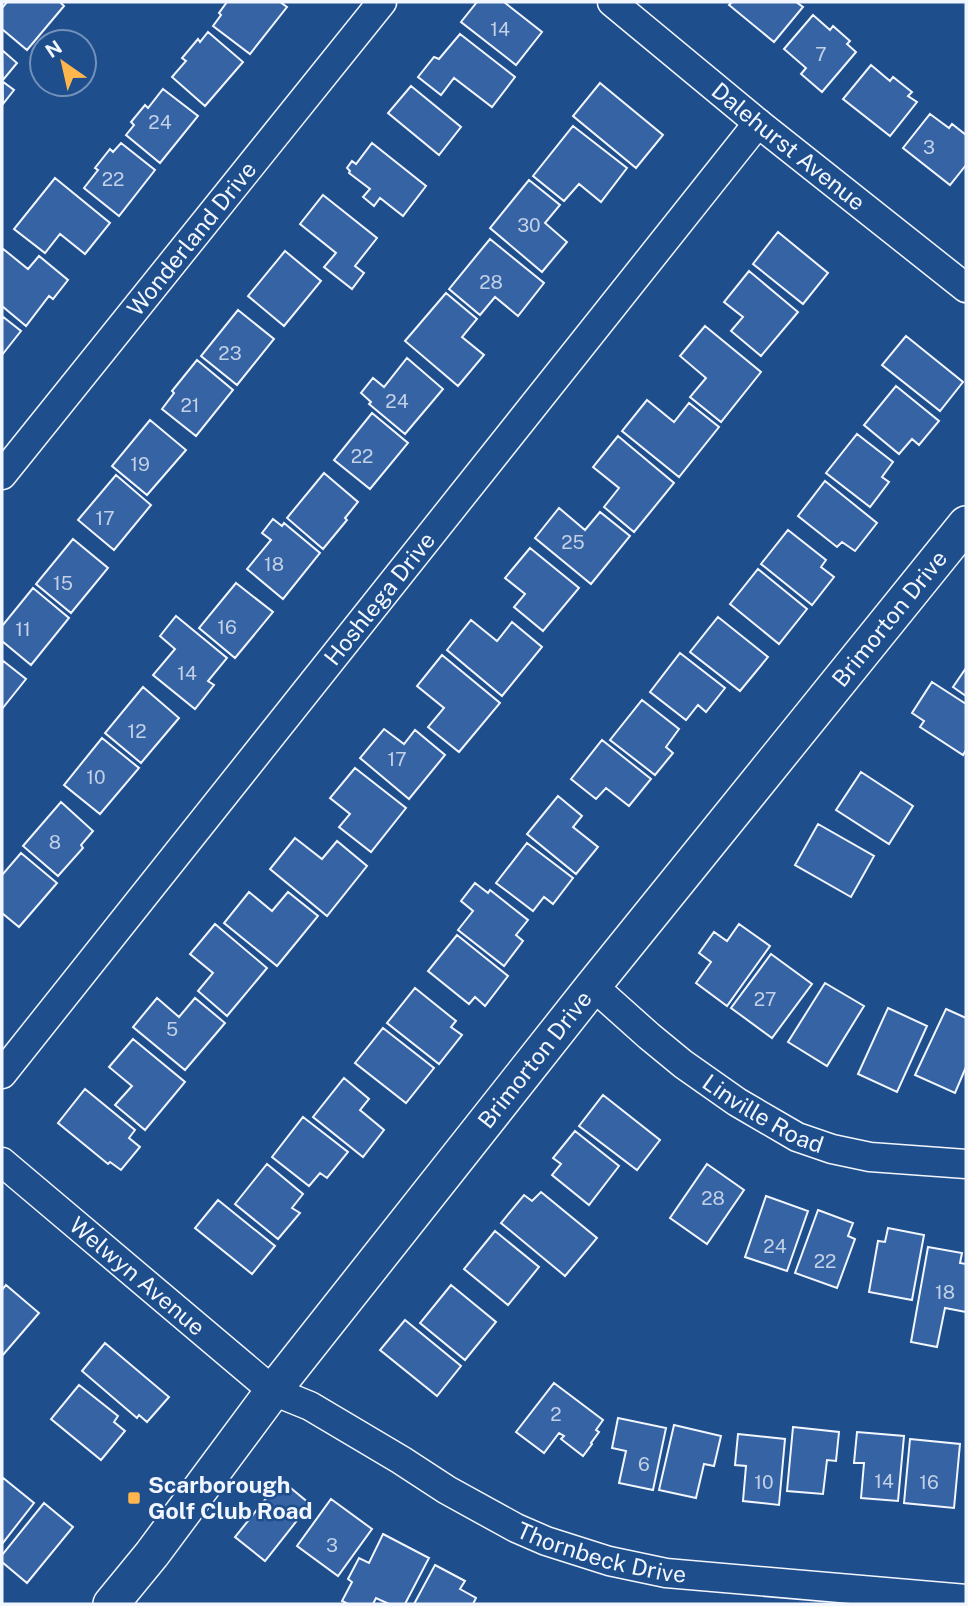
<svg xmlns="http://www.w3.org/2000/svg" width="968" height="1606" font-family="'Public Sans',sans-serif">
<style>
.building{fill:#3563a3;stroke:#f2f6ff;stroke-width:2}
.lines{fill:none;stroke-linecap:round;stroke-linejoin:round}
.minor-casing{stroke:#f2f6ff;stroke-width:31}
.tertiary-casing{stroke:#f2f6ff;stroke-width:38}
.minor{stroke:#1f4e8c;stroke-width:28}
.tertiary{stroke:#1f4e8c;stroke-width:35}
.poi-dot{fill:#ffb74d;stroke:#1f4e8c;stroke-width:2.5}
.labels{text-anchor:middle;stroke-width:5;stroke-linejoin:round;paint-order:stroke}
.number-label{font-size:19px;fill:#c3d1e8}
.street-label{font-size:23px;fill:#f2f6ff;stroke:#1f4e8c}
.poi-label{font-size:23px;font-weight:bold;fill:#f2f6ff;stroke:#1f4e8c;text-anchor:start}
</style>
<rect width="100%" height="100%" fill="#1f4e8c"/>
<path class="building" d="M7,2H60L64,6L27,50L2,29V8Z
M227,2H280L287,7L250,54L213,26L221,15L219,13Z
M477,2H504L542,32L516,65L461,22Z
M732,2H796L803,7L774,42L729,5Z
M813,15L830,30L833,26L850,41L847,44L856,52L822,92L801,74L806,68L784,49Z
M208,32L243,62L205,106L172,77L186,61L182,58L198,39L200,42Z
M460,34L515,77L492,107L454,78L441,95L418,77L434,57L439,59Z
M2,50L17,63L2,81L14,90L3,104Z
M871,65L890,81L893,77L912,92L908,96L917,102L890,136L843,99Z
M600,83L663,135L636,168L573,116Z
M411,86L461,127L439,155L388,113Z
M163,89L198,116L160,163L126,135L134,125L131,122L145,105L148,108Z
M930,114L949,128L952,124L966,135V165L950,185L903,148Z
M573,126L627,168L601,202L579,184L564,201L533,176Z
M121,143L155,170L119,216L84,188L98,170L95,168L110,149L113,152Z
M372,143L426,186L403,216L380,198L374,206L363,197L370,189L349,173L350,171L347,168L352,161L356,164Z
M55,178L110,223L85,254L60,234L45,253L14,229Z
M529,180L560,205L545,223L567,242L542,272L490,228Z
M323,195L377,238L355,266L364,273L352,289L324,267L336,253L300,224Z
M778,232L828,273L803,304L753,264Z
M490,239L544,283L518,316L495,297L480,315L449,289Z
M2,248L28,269L39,256L68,280L53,299L49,296L26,326L2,306Z
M285,251L321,281L284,326L248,296Z
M749,271L798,312L761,356L731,331L743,317L724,302Z
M446,293L477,319L462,337L484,355L458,386L405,341Z
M238,310L274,339L237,385L201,356Z
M2,316L21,331L2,355Z
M705,326L761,372L721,422L690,397L706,378L680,356Z
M906,336L963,382L940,411L882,365Z
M407,358L443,389L405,434L369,404L371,402L361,393L373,378L384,387Z
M197,360L233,390L196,436L162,409L174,393L172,391Z
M896,386L939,421L919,445L912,439L899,454L864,425Z
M647,400L674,422L689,403L719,427L679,477L622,431Z
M372,413L408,443L370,489L334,460Z
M150,420L186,450L147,495L112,466Z
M857,434L893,462L882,477L889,482L870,507L826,473Z
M618,436L674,483L634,532L604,507L619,488L593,467Z
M324,473L358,502L345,518L347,520L323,549L287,518Z
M116,475L151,505L114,550L78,520Z
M825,481L877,523L855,551L842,542L837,547L798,516Z
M559,508L585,530L600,512L630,536L591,584L535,538Z
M273,519L282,526L284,523L320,553L283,599L247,569L271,540L262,533Z
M788,530L826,560L821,567L834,577L812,605L761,564Z
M73,539L108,568L71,613L36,584Z
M530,548L579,588L543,631L514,607L525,594L505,578Z
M758,569L807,609L779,644L730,604Z
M236,583L273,612L235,658L199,628Z
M33,588L69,618L31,665L2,641V626Z
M176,616L227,658L208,681L214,685L195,709L153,675L175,649L160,636Z
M718,617L768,657L740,691L690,652Z
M471,620L497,641L512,622L542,647L502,696L447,650Z
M680,653L725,688L706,712L698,705L686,720L650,692Z
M442,655L500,703L459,752L428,727L444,708L417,686Z
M2,660L26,679L2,709Z
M966,668V696L953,687Z
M932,682L966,704V750L963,755L920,727L924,721L912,713Z
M143,687L179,718L141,763L105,733Z
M642,700L679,729L666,747L673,753L655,775L610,740Z
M384,729L404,744L415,730L445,755L409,799L360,758Z
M102,738L139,768L100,814L64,785Z
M602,740L651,779L629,806L606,788L596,799L571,779Z
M355,768L406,808L371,852L339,827L350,814L330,798Z
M861,772L913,806L889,844L836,810Z
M558,796L582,816L573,827L598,847L576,874L527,834Z
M61,802L93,831L81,845L83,848L58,876L23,846Z
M818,824L874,856L851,897L795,865Z
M295,838L322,859L337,841L367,866L327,916L270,869Z
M527,843L573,878L553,904L544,897L533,911L496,883Z
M21,853L57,883L19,927L2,913V875Z
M475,883L488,893L490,890L528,920L516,935L523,941L504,966L458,930L473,911L461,901Z
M249,892L272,911L288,892L318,916L277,966L224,923Z
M215,924L267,968L227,1016L198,991L213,973L190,954Z
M739,924L770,946L727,1006L696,983L711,962L699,953L714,932L727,941Z
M457,935L508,976L485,1006L475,997L469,1004L428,971Z
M771,954L812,984L772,1038L731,1008Z
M825,983L864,1006L827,1066L788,1042Z
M415,988L456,1021L451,1027L462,1035L439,1064L387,1023Z
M157,998L179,1017L195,998L225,1023L185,1070L133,1027Z
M888,1008L927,1026L897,1092L858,1074Z
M946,1009L966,1018V1067L955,1093L915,1075Z
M383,1028L434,1068L406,1103L355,1063Z
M133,1039L185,1082L145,1130L115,1105L132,1086L109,1067Z
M344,1078L369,1099L360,1110L384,1130L363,1157L313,1117Z
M85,1089L135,1130L129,1138L140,1147L121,1170L110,1162L108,1164L58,1123Z
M603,1095L660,1140L637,1170L579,1126Z
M303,1117L348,1152L327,1178L320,1173L309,1186L272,1157Z
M575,1131L619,1166L589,1205L552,1175L561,1164L553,1158Z
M267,1164L303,1194L292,1208L300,1213L278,1239L235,1204Z
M707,1164L744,1190L707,1244L670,1218Z
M541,1192L597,1238L565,1276L501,1223L524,1195L532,1201Z
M766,1196L808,1211L787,1271L745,1257Z
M218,1200L275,1246L252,1274L195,1228Z
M818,1210L853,1223L848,1236L855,1239L837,1288L795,1273Z
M888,1228L924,1235L912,1300L869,1292L878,1241L885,1242Z
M495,1231L539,1267L508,1305L464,1269Z
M928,1247L962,1253L960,1263L966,1264V1312L945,1308L937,1347L911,1342Z
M6,1285L39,1313L2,1356V1290Z
M451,1285L496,1322L465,1360L420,1323Z
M405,1320L461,1366L437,1396L380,1350Z
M105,1343L169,1397L147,1422L139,1415L137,1418L82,1371Z
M554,1383L603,1420L596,1430L599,1432L591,1443L592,1444L583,1456L561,1439L564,1436L559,1433L544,1453L516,1432Z
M79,1385L118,1416L114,1422L125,1431L101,1460L51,1419Z
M618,1418L666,1428L653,1490L619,1483L626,1451L612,1448Z
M674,1425L721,1436L714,1466L704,1464L696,1498L659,1490Z
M793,1427L839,1432L836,1461L827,1460L823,1494L787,1491Z
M857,1432L904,1436L898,1501L861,1498L864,1463H854Z
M738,1434L785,1439L779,1505L743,1501L746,1466L735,1465Z
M910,1439L960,1444L954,1508L904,1503Z
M2,1477L34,1503L2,1544Z
M281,1480L310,1504L265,1561L235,1537Z
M331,1499L372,1529L338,1576L297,1546Z
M44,1503L73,1527L27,1583L2,1562V1555Z
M383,1534L429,1558L405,1604H389L376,1598L373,1604H348L342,1601L352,1582L348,1579L359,1558L369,1563Z
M435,1565L465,1581L460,1589L476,1598L473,1604H414Z"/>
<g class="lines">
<defs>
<g id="minor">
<path id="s1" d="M612,2L758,123L966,288"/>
<path id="s2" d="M2,475L382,2"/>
<path id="s3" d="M593,986L649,1036L683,1064L737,1102L797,1137L832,1149L870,1157L966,1164"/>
<path id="s4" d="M2,1074L758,123"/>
<path id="s5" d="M2,1162L273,1391L310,1406L401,1460L447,1490L516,1528L546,1541L609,1561L666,1573L966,1599"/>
</g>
<g id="tertiary">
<path id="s6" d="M111,1604L152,1554L273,1391L593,986L966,524"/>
</g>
</defs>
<use href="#minor" class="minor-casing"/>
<use href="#tertiary" class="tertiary-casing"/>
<use href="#minor" class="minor"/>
<use href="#tertiary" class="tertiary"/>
</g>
<rect class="poi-dot" x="127" y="1491" width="14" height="14" rx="3.5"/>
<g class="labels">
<g class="number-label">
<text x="500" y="36">14</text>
<text x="821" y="61">7</text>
<text x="160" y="129">24</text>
<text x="929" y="154">3</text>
<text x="113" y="186">22</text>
<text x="529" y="232">30</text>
<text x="491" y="289">28</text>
<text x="230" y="360">23</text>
<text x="397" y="408">24</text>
<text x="190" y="412">21</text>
<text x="362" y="463">22</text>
<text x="140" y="471">19</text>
<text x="105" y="525">17</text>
<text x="573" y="549">25</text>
<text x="274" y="571">18</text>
<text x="63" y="590">15</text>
<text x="227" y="634">16</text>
<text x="23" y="636">11</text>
<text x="187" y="680">14</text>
<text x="137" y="738">12</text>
<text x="397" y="766">17</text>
<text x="96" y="784">10</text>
<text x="55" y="849">8</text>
<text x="765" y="1006">27</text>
<text x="172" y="1036">5</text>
<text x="713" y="1205">28</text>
<text x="775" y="1253">24</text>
<text x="825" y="1268">22</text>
<text x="945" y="1299">18</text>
<text x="556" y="1421">2</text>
<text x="644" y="1471">6</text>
<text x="884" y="1488">14</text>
<text x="764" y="1489">10</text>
<text x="929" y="1489">16</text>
<text x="332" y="1552">3</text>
</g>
<g class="street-label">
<text dy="8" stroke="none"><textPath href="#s1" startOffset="228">Dalehurst Avenue</textPath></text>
<text dy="8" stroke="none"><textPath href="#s2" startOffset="303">Wonderland Drive</textPath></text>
<text dy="8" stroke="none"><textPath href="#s4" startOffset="607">Hoshlega Drive</textPath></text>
<text dy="8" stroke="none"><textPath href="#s6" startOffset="1256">Brimorton Drive</textPath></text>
<text dy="8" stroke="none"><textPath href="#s6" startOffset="690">Brimorton Drive</textPath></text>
<text dy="8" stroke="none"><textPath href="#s3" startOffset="214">Linville Road</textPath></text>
<text dy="8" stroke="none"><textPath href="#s5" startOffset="177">Welwyn Avenue</textPath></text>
<text dy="8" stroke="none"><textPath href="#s5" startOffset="724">Thornbeck Drive</textPath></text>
</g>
<g class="poi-label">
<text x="148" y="1493">Scarborough<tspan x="148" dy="26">Golf Club Road</tspan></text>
</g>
</g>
<rect width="968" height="1606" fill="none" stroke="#f2f6ff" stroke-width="7"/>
<g transform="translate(63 63) rotate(326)"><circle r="33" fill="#1f4e8c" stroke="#7391ba" stroke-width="2"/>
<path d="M0-5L12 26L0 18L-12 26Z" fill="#ffb74d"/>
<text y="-10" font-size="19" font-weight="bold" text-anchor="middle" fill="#f2f6ff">N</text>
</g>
</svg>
